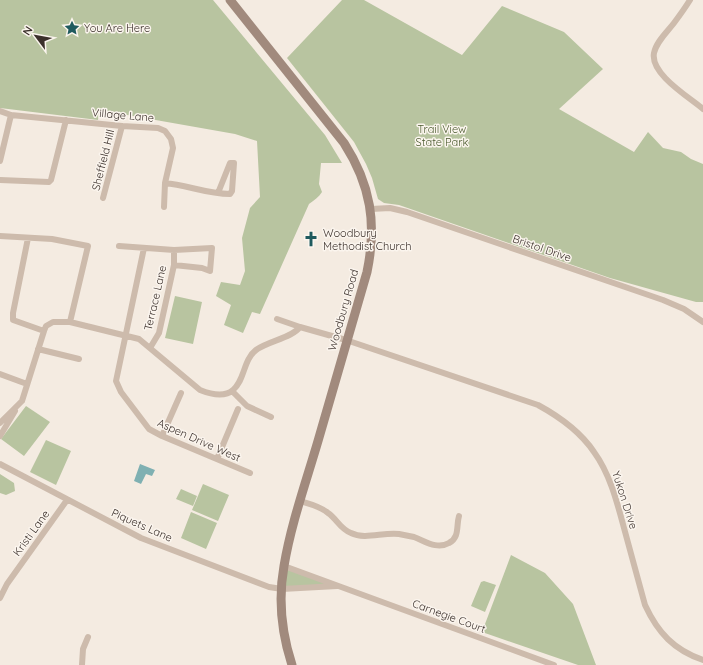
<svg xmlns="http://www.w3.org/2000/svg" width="703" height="665" font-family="Quicksand,sans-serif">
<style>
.green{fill:#b8c4a0}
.water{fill:#7fb0b2}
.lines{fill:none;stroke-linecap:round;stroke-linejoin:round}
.minor{stroke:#cdbbac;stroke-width:6}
.secondary{stroke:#a18a7d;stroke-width:9}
.labels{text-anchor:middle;stroke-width:3;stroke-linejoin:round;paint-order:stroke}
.poi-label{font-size:11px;fill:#3b302b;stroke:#fbf5ee;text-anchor:start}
.street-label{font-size:11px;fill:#3b302b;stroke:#fbf5ee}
.park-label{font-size:11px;fill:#4a5a2e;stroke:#fbf5ee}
</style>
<rect width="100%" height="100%" fill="#f4ebe1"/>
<path class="green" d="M0,0H213L325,135L342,163H321L319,184L322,192C319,197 314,200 309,204L260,314L252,312L243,333L224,325L231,305L216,296L221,282L240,285L245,271L242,238L250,208L260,197L257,141L235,134L99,110L98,120L0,108Z
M342,0H364L462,55L502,6L564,32L603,69L559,109L634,152L648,132L663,148L681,152L691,159L703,164V302H696L610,278L399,205L384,203L378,199L372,178L366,164L354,142L287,58Z
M175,296L202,302L193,344L165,338Z
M26,406L50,422L24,456L1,439Z
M46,440L71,451L56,485L30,472Z
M0,474L14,483L15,491L6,495L0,493Z
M203,484L229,495L218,521L192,510Z
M181,489L197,496L193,506L176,499Z
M191,512L217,523L206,549L181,538Z
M511,555L545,573L573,604L596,665H578L482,632Z
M285,567L334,585L283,589Z
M484,581L496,585L485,612L471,606L481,582Z"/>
<path class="water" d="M140,464L155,470L152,476L146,474L141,484L134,481Z"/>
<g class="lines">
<path class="minor" d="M690,0C685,8 680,15 674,23C667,32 656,42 654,53C650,74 689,97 703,109
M0,111L11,115L122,126L158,128L165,131L171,139L173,148L165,183L164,207
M0,161L11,115
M0,180L49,182L51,180L66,120
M165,183C187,185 207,194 230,194L232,191L234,163H230L218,193
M103,198L122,126
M371,209L390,208L407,212L663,300L684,309L703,322
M0,236L52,239L88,246L70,322
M28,238L13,313V320L44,331
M119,246L174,250L212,248L210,271L202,268L174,265
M144,248L116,381L121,392L149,429L162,436L250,473
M277,319L300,327
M150,348L159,333L174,265V250
M38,349L79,359
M0,374L27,384
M232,391L247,406L271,417
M0,423L22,401L44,331L46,326L53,322H70L139,339L200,390C210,394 224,398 233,390C245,380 243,360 256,350C268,341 292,338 300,327L346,340L538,405C560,417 580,431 594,452C610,474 617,502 624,528C631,554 638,579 645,605C658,633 674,650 703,660
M0,436L15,411
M162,436L181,393
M217,459L238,409
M0,464L141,538L269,587L282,589L337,586
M300,501C310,504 320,506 328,513C337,519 340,529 351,533C365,540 383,532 399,534C404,535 409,536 414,537C425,541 437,550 449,543C460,537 456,526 459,516
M284,566L554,665
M0,598L7,584L67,500
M82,665L83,649L88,637"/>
<path class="secondary" d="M230,0L344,143C371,185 377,224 367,272C351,328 334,384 318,441C306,482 291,524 284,566C278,599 282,634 292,665"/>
</g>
<defs>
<symbol id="sight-bare" viewBox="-9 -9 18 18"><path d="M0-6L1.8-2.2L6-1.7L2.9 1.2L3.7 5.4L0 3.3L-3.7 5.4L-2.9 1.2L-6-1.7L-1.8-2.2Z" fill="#1f5a5e" stroke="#fbf5ee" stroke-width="2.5" paint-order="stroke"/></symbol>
<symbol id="church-bare" viewBox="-9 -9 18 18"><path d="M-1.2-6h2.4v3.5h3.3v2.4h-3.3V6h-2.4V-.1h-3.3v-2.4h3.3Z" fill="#1f5a5e" stroke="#fbf5ee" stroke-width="2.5" paint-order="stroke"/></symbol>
</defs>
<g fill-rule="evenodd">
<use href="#sight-bare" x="61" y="17" width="22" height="22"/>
<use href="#church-bare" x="300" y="228" width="22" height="22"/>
</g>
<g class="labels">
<g class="poi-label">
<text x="84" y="32">You Are Here</text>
<text x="323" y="237">Woodbury<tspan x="323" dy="13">Methodist Church</tspan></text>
</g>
<g class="street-label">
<text transform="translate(123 115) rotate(5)" y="4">Village Lane</text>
<text transform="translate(103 160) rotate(-76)" y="4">Sheffield Hill</text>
<text transform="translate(542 248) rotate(19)" y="4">Bristol Drive</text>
<text transform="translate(155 298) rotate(-77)" y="4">Terrace Lane</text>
<text transform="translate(343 310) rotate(-74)" y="4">Woodbury Road</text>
<text transform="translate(199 440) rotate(24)" y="4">Aspen Drive West</text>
<text transform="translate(625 500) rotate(72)" y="4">Yukon Drive</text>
<text transform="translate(142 525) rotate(24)" y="4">Piquets Lane</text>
<text transform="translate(31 533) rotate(-54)" y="4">Kristi Lane</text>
<text transform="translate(449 616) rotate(20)" y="4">Carnegie Court</text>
</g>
<g class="park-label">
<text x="442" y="133">Trail View<tspan x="442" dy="13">State Park</tspan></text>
</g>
</g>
<g transform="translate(36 36) rotate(302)" stroke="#fbf5ee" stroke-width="3" paint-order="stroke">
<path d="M0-3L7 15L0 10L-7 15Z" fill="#3b302b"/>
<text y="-6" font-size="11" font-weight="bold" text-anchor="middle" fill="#3b302b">N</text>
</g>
</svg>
